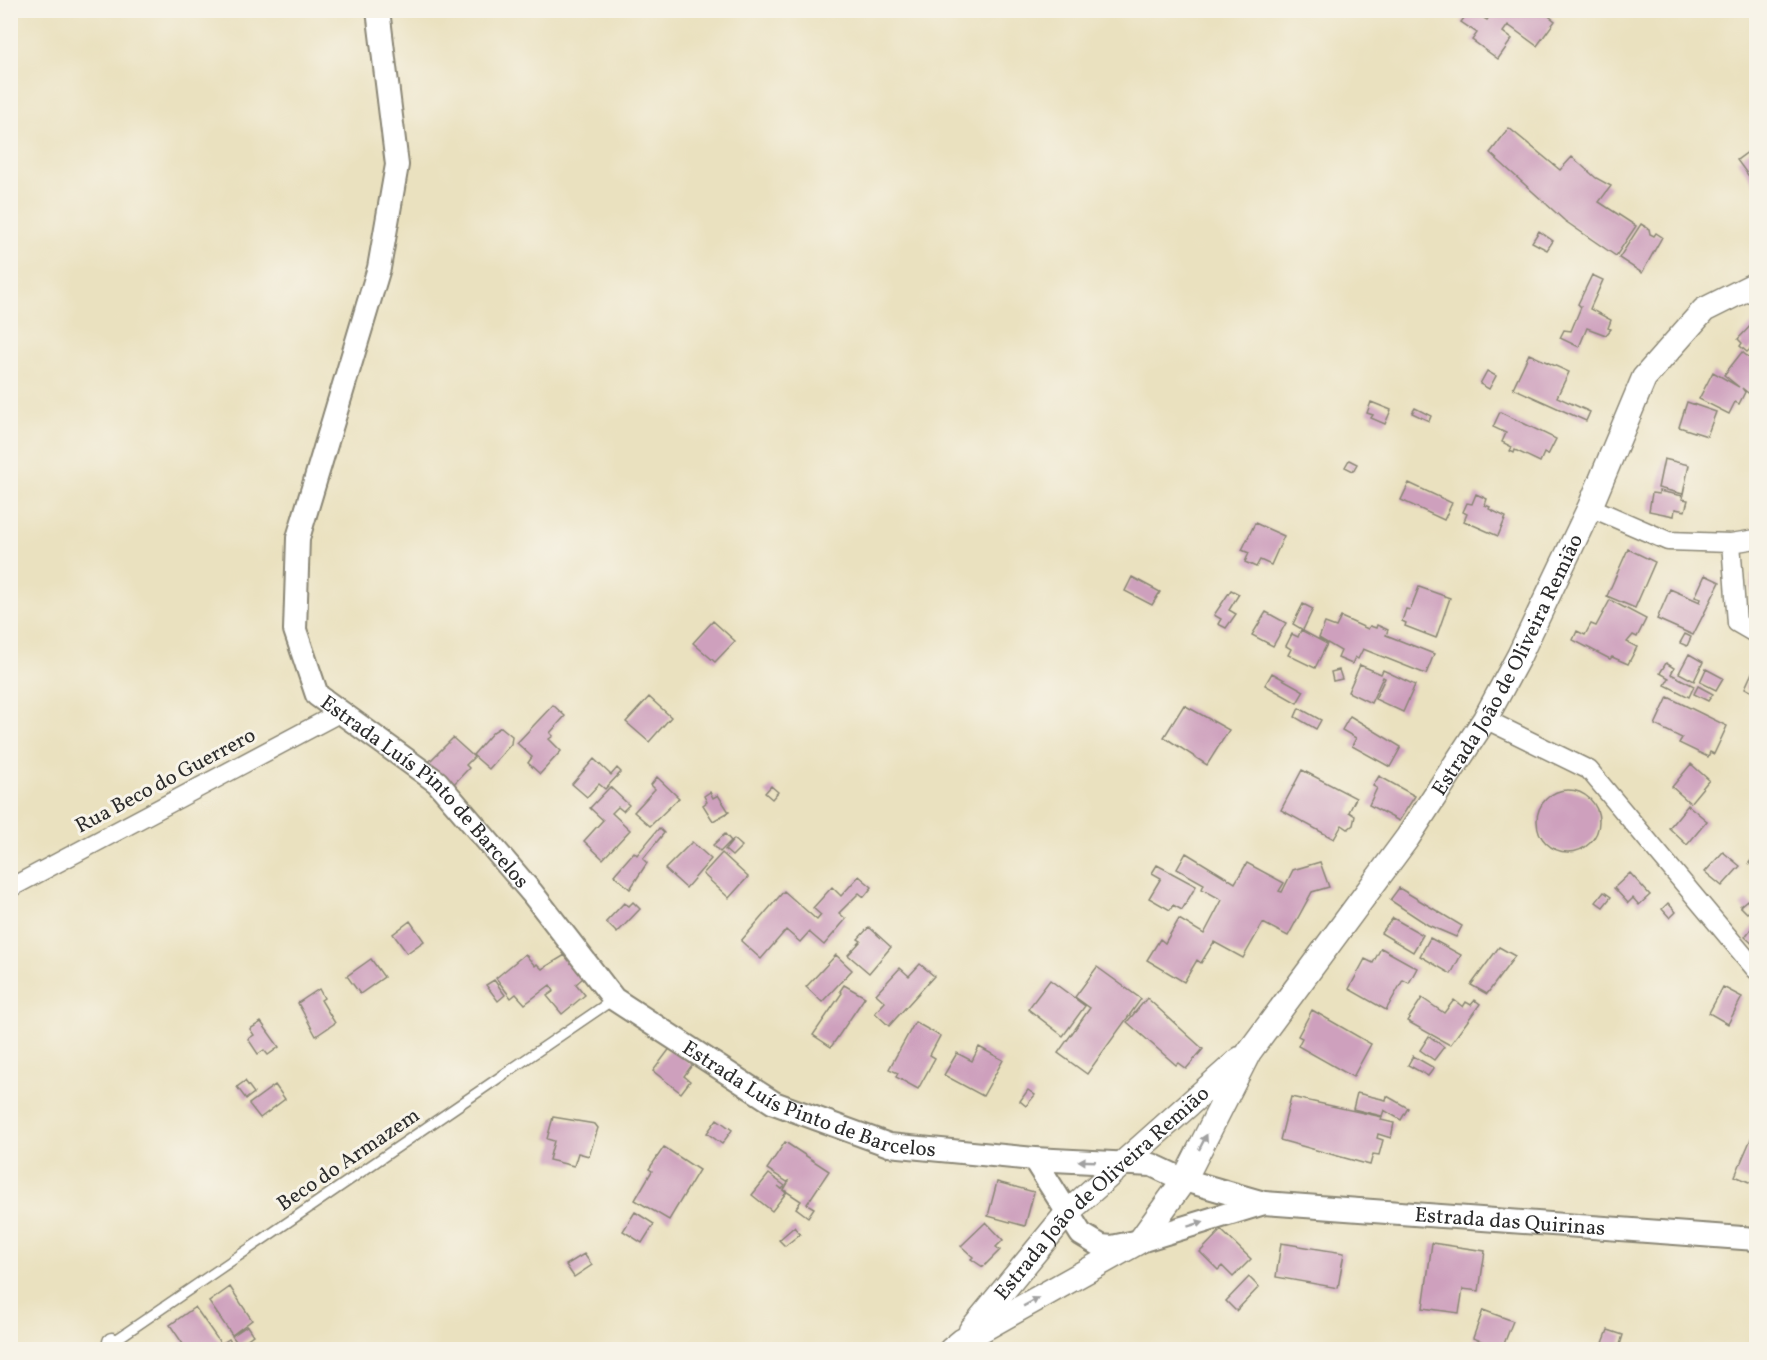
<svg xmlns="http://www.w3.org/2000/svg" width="1767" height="1360" font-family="Vollkorn,serif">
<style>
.building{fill:#cea0bd}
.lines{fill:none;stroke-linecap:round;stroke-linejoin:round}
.service-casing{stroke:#8a8675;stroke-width:12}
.minor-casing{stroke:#8a8675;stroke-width:21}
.tertiary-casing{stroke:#8a8675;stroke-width:26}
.secondary-casing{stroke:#8a8675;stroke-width:27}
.service{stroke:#fff;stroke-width:9}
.minor{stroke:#fff;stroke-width:18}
.tertiary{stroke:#fff;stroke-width:22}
.secondary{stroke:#fff;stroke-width:24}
.oneway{fill:#a0a0a0}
.labels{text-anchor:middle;stroke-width:6;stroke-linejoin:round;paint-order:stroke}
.street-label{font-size:21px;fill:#2b2b2b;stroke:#f7f3e8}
</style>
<rect width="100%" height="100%" fill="#f7f3e8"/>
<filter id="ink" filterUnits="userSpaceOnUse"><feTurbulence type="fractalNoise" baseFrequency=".0167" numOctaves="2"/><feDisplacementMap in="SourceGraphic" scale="12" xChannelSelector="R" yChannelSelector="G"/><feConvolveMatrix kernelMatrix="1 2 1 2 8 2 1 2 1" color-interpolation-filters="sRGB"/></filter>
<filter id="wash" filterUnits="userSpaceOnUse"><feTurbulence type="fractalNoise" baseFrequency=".008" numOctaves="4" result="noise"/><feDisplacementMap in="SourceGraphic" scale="24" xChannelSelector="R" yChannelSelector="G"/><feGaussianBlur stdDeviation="1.35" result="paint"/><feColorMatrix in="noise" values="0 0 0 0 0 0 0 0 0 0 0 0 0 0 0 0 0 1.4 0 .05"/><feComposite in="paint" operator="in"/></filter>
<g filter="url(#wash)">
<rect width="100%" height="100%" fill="#eae1bf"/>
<g id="blocks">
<path class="building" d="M1470,10L1487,20L1494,10H1541L1555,21L1537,46L1508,25L1503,32L1512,39L1498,59L1472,40L1477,33L1461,22Z
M1509,128L1560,170L1572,157L1596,178L1611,186L1599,202L1636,226L1616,256L1565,221L1490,153Z
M1756,146V186L1737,160Z
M1641,224L1649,229L1650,234L1654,236L1656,233L1662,237L1642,273L1619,258Z
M1539,231L1553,241L1547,250L1532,242Z
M1592,275L1603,280L1590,309L1611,320L1608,328L1611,329L1606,335L1587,328L1579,347L1560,338L1564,330L1571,331L1581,307L1578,304Z
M1756,320V344L1747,352L1740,346L1742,343L1738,339Z
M1742,352L1756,363V390L1752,396L1742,388L1745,392L1739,404L1735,402L1729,414L1699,399L1713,372L1739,387L1724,375Z
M1529,354L1569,372L1557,397L1590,412L1586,421L1513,388Z
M1487,371L1496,376L1489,389L1480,384Z
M1371,402L1391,410L1385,424L1371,418L1373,415L1367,413Z
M1687,402L1716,412L1707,436L1679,427Z
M1415,408L1431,416L1429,421L1412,413Z
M1500,412L1556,439L1548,455L1544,453L1540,462L1515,450L1514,453L1510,451L1512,447L1502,442L1506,433L1493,427Z
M1664,459L1689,465L1683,494L1658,488Z
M1349,460L1357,464L1353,471L1345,467Z
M1409,483L1452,503L1444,520L1401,500Z
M1659,491L1683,496L1682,499L1688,500L1685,511L1675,509L1674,516L1649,511L1652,493L1659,494Z
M1476,494L1487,499L1485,505L1490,507L1489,509L1506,517L1498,536L1464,521L1467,514L1463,512L1467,503L1472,504Z
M1255,523L1284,536L1271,565L1260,560L1256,567L1245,562L1249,553L1242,550Z
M1628,549L1655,562L1635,608L1607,596Z
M1705,575L1720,582L1693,635L1657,619L1670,589L1700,602L1701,599L1695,597Z
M1751,575H1756V597H1752Z
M1132,577L1160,592L1152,605L1125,591Z
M1419,587L1450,598L1436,638L1405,626L1406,623L1402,621L1406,609L1410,610Z
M1231,590L1239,594L1229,610L1236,614L1226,628L1218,624L1221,619L1214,615Z
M1610,600L1646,619L1637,637L1633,635L1627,642L1637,647L1628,664L1612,657L1610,659L1573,640L1577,631L1585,635L1591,624L1596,626Z
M1303,604L1313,609L1303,630L1293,624Z
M1266,612L1286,623L1273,646L1252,635Z
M1341,617L1368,629L1370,626L1376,628L1377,625L1388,630L1386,635L1434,654L1426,674L1363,649L1358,659L1355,657L1352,664L1338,658L1341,651L1319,638L1325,623L1336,627Z
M713,621L735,641L715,662L693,643Z
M1301,630L1327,644L1315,668L1288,655L1291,649L1286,646L1292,634L1298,637Z
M1685,634L1691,637L1687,646L1680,643Z
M1689,654L1703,662L1694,681L1679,673Z
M1666,663L1674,668L1671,674L1694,686L1689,697L1665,685L1669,678L1660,673Z
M1756,664V694L1745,688Z
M1360,665L1381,674L1383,670L1415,685L1403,712L1375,699L1385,678L1383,677L1371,703L1348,692Z
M1706,669L1723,678L1716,690L1700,682Z
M1339,670L1342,679L1333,681L1331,672Z
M1272,673L1304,691L1297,703L1265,685Z
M1698,686L1713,694L1708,701L1694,694Z
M649,697L671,717L649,742L626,722Z
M1668,697L1727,726L1714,754L1710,752L1708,757L1679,743L1682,738L1655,725Z
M553,705L565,716L550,733L553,736L549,739L561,751L540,774L528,763L532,757L517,743Z
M1184,705L1229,730L1207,765L1164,737Z
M1299,708L1321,720L1316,729L1295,717Z
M1350,716L1401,747L1390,767L1352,746L1356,738L1342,730Z
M501,727L512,736L511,744L489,769L473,755L493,732Z
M453,738L474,757L466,765L469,768L451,787L426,765Z
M594,759L611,775L617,768L621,772L605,789L599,784L587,797L572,784Z
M1691,764L1709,780L1690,803L1672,787Z
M1302,770L1356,798L1349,812L1355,816L1353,825L1348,829L1342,825L1334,839L1281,810Z
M1379,776L1415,796L1399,821L1369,805L1377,788L1373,786Z
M657,777L679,798L650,826L634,812L655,789L651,785Z
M771,786L778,792L772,799L765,793Z
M610,787L629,805L623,811L618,807L612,813L630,830L603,859L584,841L603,820L590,808Z
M1537 821a31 31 0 1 1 62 0a31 31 0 1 1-62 0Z
M710,792L713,798L718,795L729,812L713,821L703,805L707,802L704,796Z
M1688,805L1707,821L1687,845L1669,828Z
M659,828L664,833L643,859L647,863L630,889L614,875L634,852L637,855Z
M725,834L731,841L720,852L713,845Z
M734,839L742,846L732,856L725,850Z
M692,842L711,859L686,888L665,869Z
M1723,852L1740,866L1722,886L1705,872Z
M722,853L748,877L729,898L703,874Z
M1186,853L1235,883L1247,863L1284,883L1279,891L1282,892L1293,870L1320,862L1329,887L1312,892L1288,936L1263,923L1243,958L1214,942L1201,963L1197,960L1184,982L1147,960L1160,939L1165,943L1179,919L1204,934L1222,900L1202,889L1204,884L1177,869Z
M1756,854V870L1749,863Z
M1157,865L1196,886L1182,910L1173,905L1170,910L1149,898L1161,878L1152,873Z
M1630,873L1650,895L1639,905L1633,898L1628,903L1614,888Z
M859,876L872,887L864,897L859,893L839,913L846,919L824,945L809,932L800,942L786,930L761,959L741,941L784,891L817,920L821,915L813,908L832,887L841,896Z
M1399,888L1462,926L1456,937L1428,925L1390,900Z
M1604,892L1611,897L1603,907L1596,902Z
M1747,900L1754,908L1747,913L1740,906Z
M633,902L640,909L617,933L606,922L624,903L629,906Z
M1668,903L1676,912L1670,918L1662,909Z
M1393,918L1423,935L1413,952L1381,933Z
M410,921L424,941L407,953L393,934Z
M1756,922V947L1745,937Z
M869,927L891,947L869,973L848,955L861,941L858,939Z
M1430,938L1461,955L1451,974L1420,956Z
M1499,947L1515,956L1487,994L1471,985Z
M1381,948L1417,968L1409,983L1403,980L1386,1010L1349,989L1365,959L1373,963Z
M525,954L535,966L537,964L542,969L565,955L583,978L576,984L585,995L562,1014L547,996L554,991L550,985L525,1004L516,994L511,998L496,978Z
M836,955L852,970L822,1002L806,987Z
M371,959L384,977L360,994L347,976Z
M920,964L934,976L889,1026L875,1013L885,1002L876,994L900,968L909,976Z
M1097,967L1141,999L1087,1074L1058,1053L1090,1008L1075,997Z
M494,980L505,995L498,1001L486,985Z
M1050,980L1085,1006L1063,1036L1028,1009Z
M844,985L865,997L831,1047L813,1035L842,993L840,991Z
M1723,987L1742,997L1728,1024L1709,1013Z
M319,989L324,998L321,1000L335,1023L316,1036L298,1003Z
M1147,998L1203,1049L1186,1069L1178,1063L1176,1065L1127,1022Z
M1422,998L1444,1013L1454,1000L1463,1007L1466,1002L1471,1005L1475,1000L1480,1004L1450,1045L1407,1021Z
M1312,1010L1371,1044L1353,1077L1298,1046L1302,1038L1298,1036Z
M261,1022L279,1047L268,1055L264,1050L258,1054L248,1039L254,1035L250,1029Z
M915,1022L940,1036L930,1055L935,1058L918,1089L896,1077L898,1073L889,1069Z
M1429,1036L1444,1047L1434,1060L1420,1050Z
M671,1047L692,1065L684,1076L690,1081L681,1093L653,1071Z
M979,1047L1003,1060L983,1096L944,1075L957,1053L972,1061Z
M1413,1056L1434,1068L1428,1076L1408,1065Z
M245,1081L254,1093L246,1099L237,1087Z
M275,1085L285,1099L260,1118L249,1104Z
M1028,1090L1035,1095L1026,1106L1020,1101Z
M1357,1093L1386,1100L1387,1096L1408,1108L1401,1120L1384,1110L1382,1116L1353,1109Z
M1291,1097L1382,1117L1381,1120L1394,1123L1391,1138L1378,1134L1377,1138L1383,1140L1379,1155L1373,1154L1370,1165L1280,1140Z
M553,1117L595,1124L598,1128L589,1156L578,1153L574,1166L549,1160L554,1141L547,1139Z
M717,1119L732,1130L722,1144L707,1133Z
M1756,1127V1185L1735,1176Z
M785,1142L829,1171L807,1204L814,1208L808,1217L796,1208L801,1201L784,1190L789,1181L787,1182L767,1169Z
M664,1147L699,1170L669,1220L635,1200L652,1171L649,1169Z
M769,1174L785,1186L782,1189L778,1186L786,1193L772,1211L752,1195Z
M997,1182L1034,1192L1025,1226L988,1216Z
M635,1212L654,1224L642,1243L623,1231Z
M986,1222L1003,1240L996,1247L1000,1250L983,1267L971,1259L973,1257L961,1246Z
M794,1227L800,1234L785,1246L779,1240Z
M1221,1230L1251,1259L1233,1277L1222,1266L1218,1270L1200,1252Z
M1281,1243L1344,1253L1338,1288L1276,1277Z
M1432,1243L1485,1251L1479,1291L1463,1289L1459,1313L1423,1308Z
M584,1254L592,1265L574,1277L566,1265Z
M1249,1277L1259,1287L1236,1311L1226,1301Z
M230,1287L252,1320L232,1335L209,1302Z
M195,1307L221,1344L213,1350H187L170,1325Z
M1483,1310L1513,1321L1502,1349L1473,1338Z
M247,1326L253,1335L239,1345L232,1336Z
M1608,1330L1623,1335L1619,1348L1603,1343Z
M229,1339L234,1347L223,1350L220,1345Z"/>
</g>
</g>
<g filter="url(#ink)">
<use href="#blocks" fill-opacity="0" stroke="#8a8675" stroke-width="1.5"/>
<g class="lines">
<defs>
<path id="service" d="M101,1350L614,999"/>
<path id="minor" d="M1590,507L1668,541L1731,543L1756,539
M1731,543L1737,623L1756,634
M1485,719L1589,770L1756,970
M10,888L341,712
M112,1342L117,1350"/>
<g id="tertiary">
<path id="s1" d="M378,10L397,165L379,268L298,538L295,630L317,695L437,782L532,893L614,999L774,1103L889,1145L1034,1159L1152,1165L1184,1180L1264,1203L1756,1239"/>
<path d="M1034,1159L1081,1234L1101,1246L1112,1247L1140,1241L1264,1203"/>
</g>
<g id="secondary">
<path id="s2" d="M971,1330L1068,1212L1240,1059"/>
<path id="s3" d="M951,1350L962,1341L1140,1241L1184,1180L1249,1052L1408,837L1485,719L1519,656L1590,507L1644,378L1704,310L1756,284"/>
</g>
</defs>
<use href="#service" class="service-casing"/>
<use href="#minor" class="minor-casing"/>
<use href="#tertiary" class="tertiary-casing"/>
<use href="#secondary" class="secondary-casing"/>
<use href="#service" class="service"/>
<use href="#minor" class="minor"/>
<use href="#tertiary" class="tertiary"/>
<use href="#secondary" class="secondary"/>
</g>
<defs><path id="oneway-solid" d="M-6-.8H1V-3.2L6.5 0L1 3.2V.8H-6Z" transform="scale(1.5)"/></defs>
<g class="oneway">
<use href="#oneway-solid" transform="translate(1203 1142) rotate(-63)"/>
<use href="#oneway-solid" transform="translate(1087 1161) rotate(-178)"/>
<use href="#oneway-solid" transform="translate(1196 1224) rotate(-17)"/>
<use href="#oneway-solid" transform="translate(1031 1302) rotate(-29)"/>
</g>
</g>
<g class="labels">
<g class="street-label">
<text dy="7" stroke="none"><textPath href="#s3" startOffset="904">Estrada João de Oliveira Remião</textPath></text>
<text transform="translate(165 780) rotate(-28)" y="7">Rua Beco do Guerrero</text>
<text dy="7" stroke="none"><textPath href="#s1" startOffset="849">Estrada Luís Pinto de Barcelos</textPath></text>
<text dy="7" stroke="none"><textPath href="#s1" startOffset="1354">Estrada Luís Pinto de Barcelos</textPath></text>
<text transform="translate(348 1159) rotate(-34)" y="7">Beco do Armazem</text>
<text dy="7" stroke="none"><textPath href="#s2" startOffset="190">Estrada João de Oliveira Remião</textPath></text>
<text dy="7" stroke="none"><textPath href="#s1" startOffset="2074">Estrada das Quirinas</textPath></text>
</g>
</g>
<rect width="1767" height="1360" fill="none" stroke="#f7f3e8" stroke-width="36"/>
</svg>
